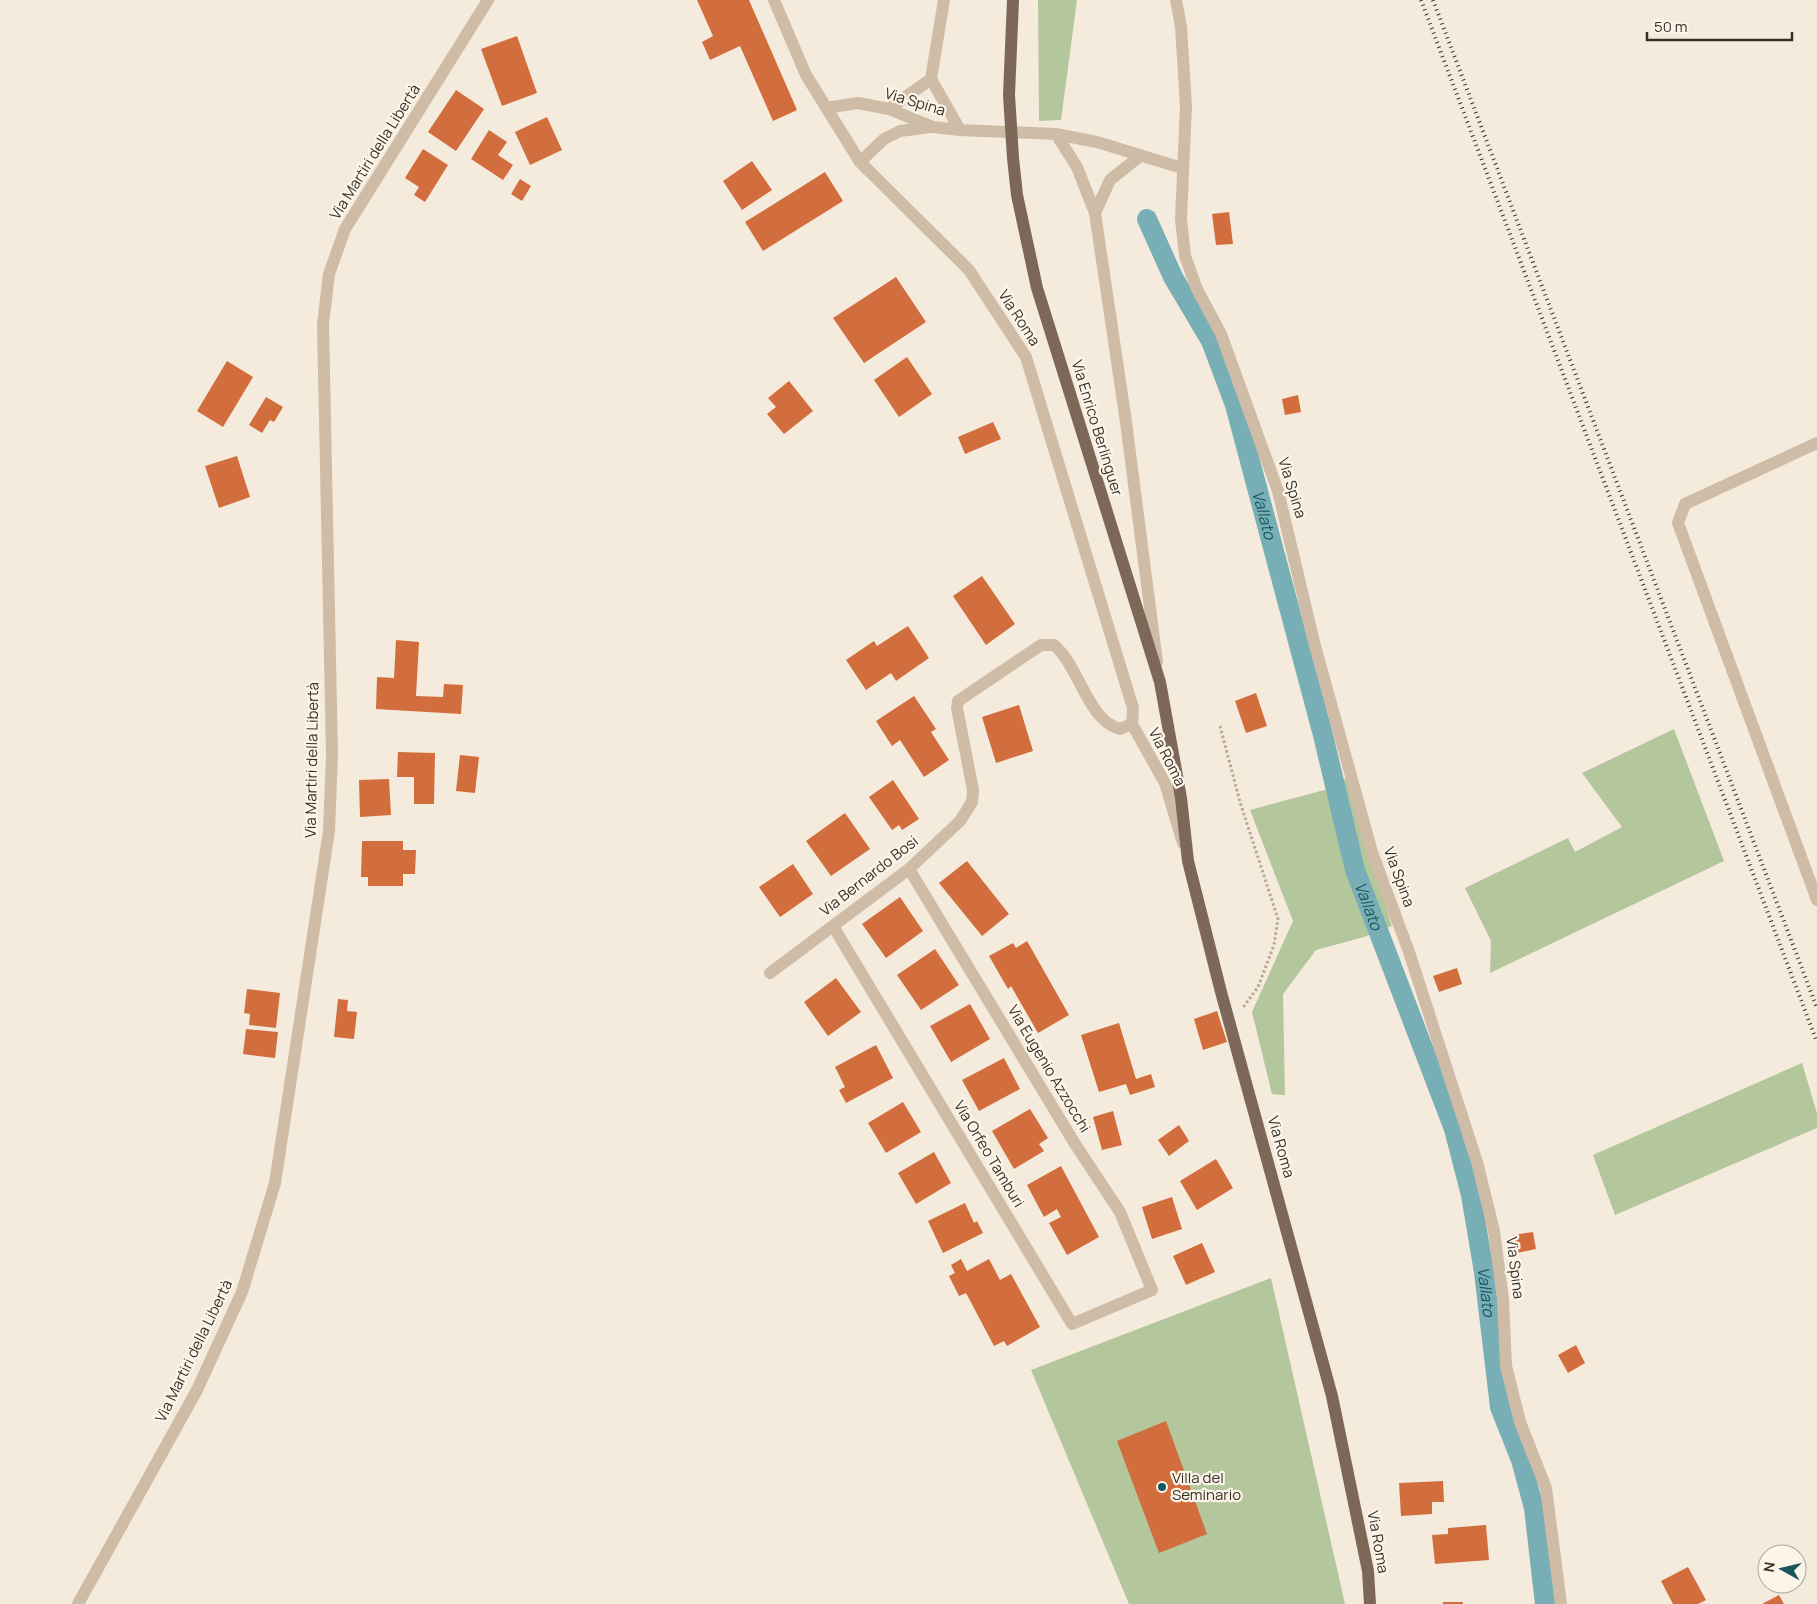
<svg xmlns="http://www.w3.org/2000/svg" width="1817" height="1604" font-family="Manrope,sans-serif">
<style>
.green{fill:#b4c69b}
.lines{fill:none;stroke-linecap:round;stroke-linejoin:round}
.canal{stroke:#78aeb5;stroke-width:20}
.building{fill:#d26d3d}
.path{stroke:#baa691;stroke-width:3;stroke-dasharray:2.5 2.5;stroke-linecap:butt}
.minor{stroke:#cebca7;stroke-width:12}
.major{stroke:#7d6758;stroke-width:12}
.rail{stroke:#3a2f28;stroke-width:4;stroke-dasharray:1 4;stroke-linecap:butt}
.poi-dot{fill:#195660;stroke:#fcf5ea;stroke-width:2}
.labels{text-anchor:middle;stroke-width:4.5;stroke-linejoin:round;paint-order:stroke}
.street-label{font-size:15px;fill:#3a2f28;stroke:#fcf5ea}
.poi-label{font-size:15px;fill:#3a2f28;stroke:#fcf5ea;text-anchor:start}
.water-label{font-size:16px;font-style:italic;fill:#195660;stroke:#fcf5ea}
</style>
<rect width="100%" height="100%" fill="#f5ebdc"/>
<path class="green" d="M1038,0H1077L1061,120L1039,121Z
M1674,729L1724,861L1490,973L1491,941L1465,888L1568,838L1575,852L1622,827L1582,773Z
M1346,778L1392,926L1364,937L1316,950L1283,994L1285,1095L1272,1094L1252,1012L1293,921L1250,810L1328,789Z
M1802,1063L1817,1113V1128L1615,1215L1593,1155Z
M1271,1278L1345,1604H1129L1031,1370Z"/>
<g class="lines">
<path class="canal" id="s1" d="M1147,219L1173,277L1211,341L1235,405L1323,735L1355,870L1454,1129L1471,1195L1484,1272L1500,1407L1521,1460L1534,1508L1545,1604"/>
</g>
<path class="building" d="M697,0H749L797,110L773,121L740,46L710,60L702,42L713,36Z
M517,36L537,93L502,106L481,49Z
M456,90L484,109L456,151L428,132Z
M547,117L562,150L530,165L515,132Z
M489,130L507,142L498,155L513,165L503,180L471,159Z
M423,149L448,165L425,202L414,195L419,187L405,178Z
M752,161L772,190L742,210L723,181Z
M825,172L843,201L763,251L745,222Z
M520,179L531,186L522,201L511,194Z
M1229,212L1233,244L1216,245L1212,214Z
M896,277L926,322L864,363L833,318Z
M907,357L932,394L899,417L874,380Z
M227,361L253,377L223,427L197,411Z
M789,381L813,411L784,434L767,414L776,407L768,398Z
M1298,395L1301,412L1285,415L1282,399Z
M266,397L283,407L274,422L270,420L262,433L249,425Z
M993,422L1001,439L965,454L958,437Z
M237,456L250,497L219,508L205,466Z
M982,576L1015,624L986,645L953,596Z
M908,626L929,658L896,681L891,673L866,690L846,660L874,641L877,646Z
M396,640L419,642L416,696L443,697L444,684L463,685L461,714L376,709L377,677L394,678Z
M1256,693L1267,726L1246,733L1235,701Z
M914,696L936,729L931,732L949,760L924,777L900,740L892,746L876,721Z
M1019,705L1033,751L996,763L982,717Z
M398,752L435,753L434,804H414V777H397Z
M460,755L479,757L475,793L456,791Z
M389,779L391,815L360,817L359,780Z
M893,780L919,819L902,830L899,825L892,830L869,797Z
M845,813L870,849L831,876L806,841Z
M362,841H403V850H416L415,874H403V886H368V877H361Z
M967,861L1009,914L982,936L939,883Z
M793,864L813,894L780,917L759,887Z
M900,897L923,931L886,958L862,924Z
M1027,941L1069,1015L1038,1033L1011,986L1008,989L989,956L1013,943L1016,948Z
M935,949L959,985L921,1010L897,975Z
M1457,968L1462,984L1439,992L1433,976Z
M836,978L861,1012L828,1036L804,1002Z
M247,989L280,993L276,1028L249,1025L250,1014L244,1013Z
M338,999L348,1000L347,1011L357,1012L354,1039L334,1037Z
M970,1004L990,1039L951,1062L930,1026Z
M1217,1011L1227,1042L1203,1050L1194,1019Z
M1119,1023L1136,1079L1151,1074L1155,1087L1130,1095L1126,1084L1099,1092L1081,1035Z
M246,1029L278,1032L275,1058L243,1054Z
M876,1045L893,1078L846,1103L839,1090L845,1087L835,1067Z
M1004,1058L1020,1089L979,1111L962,1080Z
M903,1102L921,1132L886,1153L868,1123Z
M1030,1109L1048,1138L1039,1144L1044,1151L1014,1169L992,1131Z
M1113,1111L1122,1145L1102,1150L1093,1117Z
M1179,1125L1189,1141L1169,1156L1158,1140Z
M934,1152L951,1183L916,1204L898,1173Z
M1216,1159L1233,1188L1197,1210L1180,1181Z
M1061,1166L1099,1237L1067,1255L1049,1223L1061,1217L1057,1209L1044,1217L1027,1185Z
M1172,1197L1182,1229L1152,1239L1142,1207Z
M965,1203L974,1223L977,1221L983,1233L943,1253L928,1221Z
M1533,1232L1536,1249L1517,1253L1513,1235Z
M1202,1243L1215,1272L1186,1285L1173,1256Z
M961,1259L967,1271L989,1259L1000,1280L1011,1274L1040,1327L1007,1346L1004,1341L994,1346L966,1293L959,1296L949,1276L955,1273L951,1265Z
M1576,1345L1585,1363L1568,1373L1558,1355Z
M1166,1421L1207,1534L1159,1553L1117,1441Z
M1443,1481L1444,1502H1432V1514L1401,1516L1399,1483Z
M1486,1525L1489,1560L1435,1564L1432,1535L1448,1534V1528Z
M1688,1567L1706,1600L1698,1604H1673L1661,1581Z
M1779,1595L1784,1604H1762Z
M1443,1602H1463V1604H1443Z"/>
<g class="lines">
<path class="path" d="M1220,726L1240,802L1278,919L1274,945L1258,987L1242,1009"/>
<path class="minor" d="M774,0L806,75L860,162L969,270L1026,357L1133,708L1132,724L1165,783L1183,843
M944,0L931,79L960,130
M1176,0L1181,27L1186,106L1181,219L1185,256L1197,289L1221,334L1278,491L1314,642L1372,852L1409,952L1477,1162L1494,1231L1503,1299L1506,1366L1520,1422L1546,1488L1561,1604
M826,108L858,103L889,109L933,127L960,130L1056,134L1097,142L1182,168
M889,109L931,79
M1056,134L1077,167L1095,213L1126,422L1157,662
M860,162L884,139L900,131L931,127
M1095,213L1110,180L1140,156
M1817,443L1685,504L1678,523L1817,900
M833,926L1072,1324L1152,1290L1120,1212L1075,1144L909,869
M770,973L909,869L960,821L972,802L973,790L957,708L958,701L1041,645H1054C1080,667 1087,720 1120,729L1132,724
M78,1604L197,1390L242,1292L275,1183L329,831L332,755L323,324L329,274L345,229L488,0"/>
<path class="major" d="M1013,0L1009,95L1013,158L1017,195L1037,288L1160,682L1181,798L1188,861L1221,992L1332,1396L1368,1571L1370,1604"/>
<path class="rail" d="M1421,0L1817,1042
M1433,0L1817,1008"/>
</g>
<circle class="poi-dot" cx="1162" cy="1487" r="5"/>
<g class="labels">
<g class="street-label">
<text transform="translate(915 102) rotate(17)" y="5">Via Spina</text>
<text transform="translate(375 152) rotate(-58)" y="5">Via Martiri della Libertà</text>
<text transform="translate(1019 318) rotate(57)" y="5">Via Roma</text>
<text transform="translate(1097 428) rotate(73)" y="5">Via Enrico Berlinguer</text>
<text transform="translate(1292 488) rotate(73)" y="5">Via Spina</text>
<text transform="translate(1167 757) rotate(63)" y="5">Via Roma</text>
<text transform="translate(312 760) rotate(-89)" y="5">Via Martiri della Libertà</text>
<text transform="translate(869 876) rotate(-38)" y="5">Via Bernardo Bosi</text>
<text transform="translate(1399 877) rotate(70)" y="5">Via Spina</text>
<text transform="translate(1049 1069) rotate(59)" y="5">Via Eugenio Azzocchi</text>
<text transform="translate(1281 1147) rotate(74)" y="5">Via Roma</text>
<text transform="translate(989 1154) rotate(59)" y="5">Via Orfeo Tamburi</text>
<text transform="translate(1515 1268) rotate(83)" y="5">Via Spina</text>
<text transform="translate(194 1351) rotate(-64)" y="5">Via Martiri della Libertà</text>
<text transform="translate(1378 1542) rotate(80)" y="5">Via Roma</text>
</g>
<g class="poi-label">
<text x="1172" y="1483">Villa del<tspan x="1172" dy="17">Seminario</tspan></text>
</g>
<g class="water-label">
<text dy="6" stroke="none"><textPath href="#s1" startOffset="320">Vallato</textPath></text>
<text dy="6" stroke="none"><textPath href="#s1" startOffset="725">Vallato</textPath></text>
<text dy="6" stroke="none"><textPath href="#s1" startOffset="1130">Vallato</textPath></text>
</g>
</g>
<g transform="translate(1782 1569) rotate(278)"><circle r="24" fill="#fcf5ea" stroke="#aea69c"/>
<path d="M0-4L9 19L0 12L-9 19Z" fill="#195660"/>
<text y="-8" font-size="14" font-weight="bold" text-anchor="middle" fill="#3a2f28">N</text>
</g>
<path d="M1647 32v8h145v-8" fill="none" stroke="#3a2f28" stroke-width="2.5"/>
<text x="1654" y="32" font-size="15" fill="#3a2f28" stroke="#fcf5ea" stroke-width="4" paint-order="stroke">50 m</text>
</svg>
